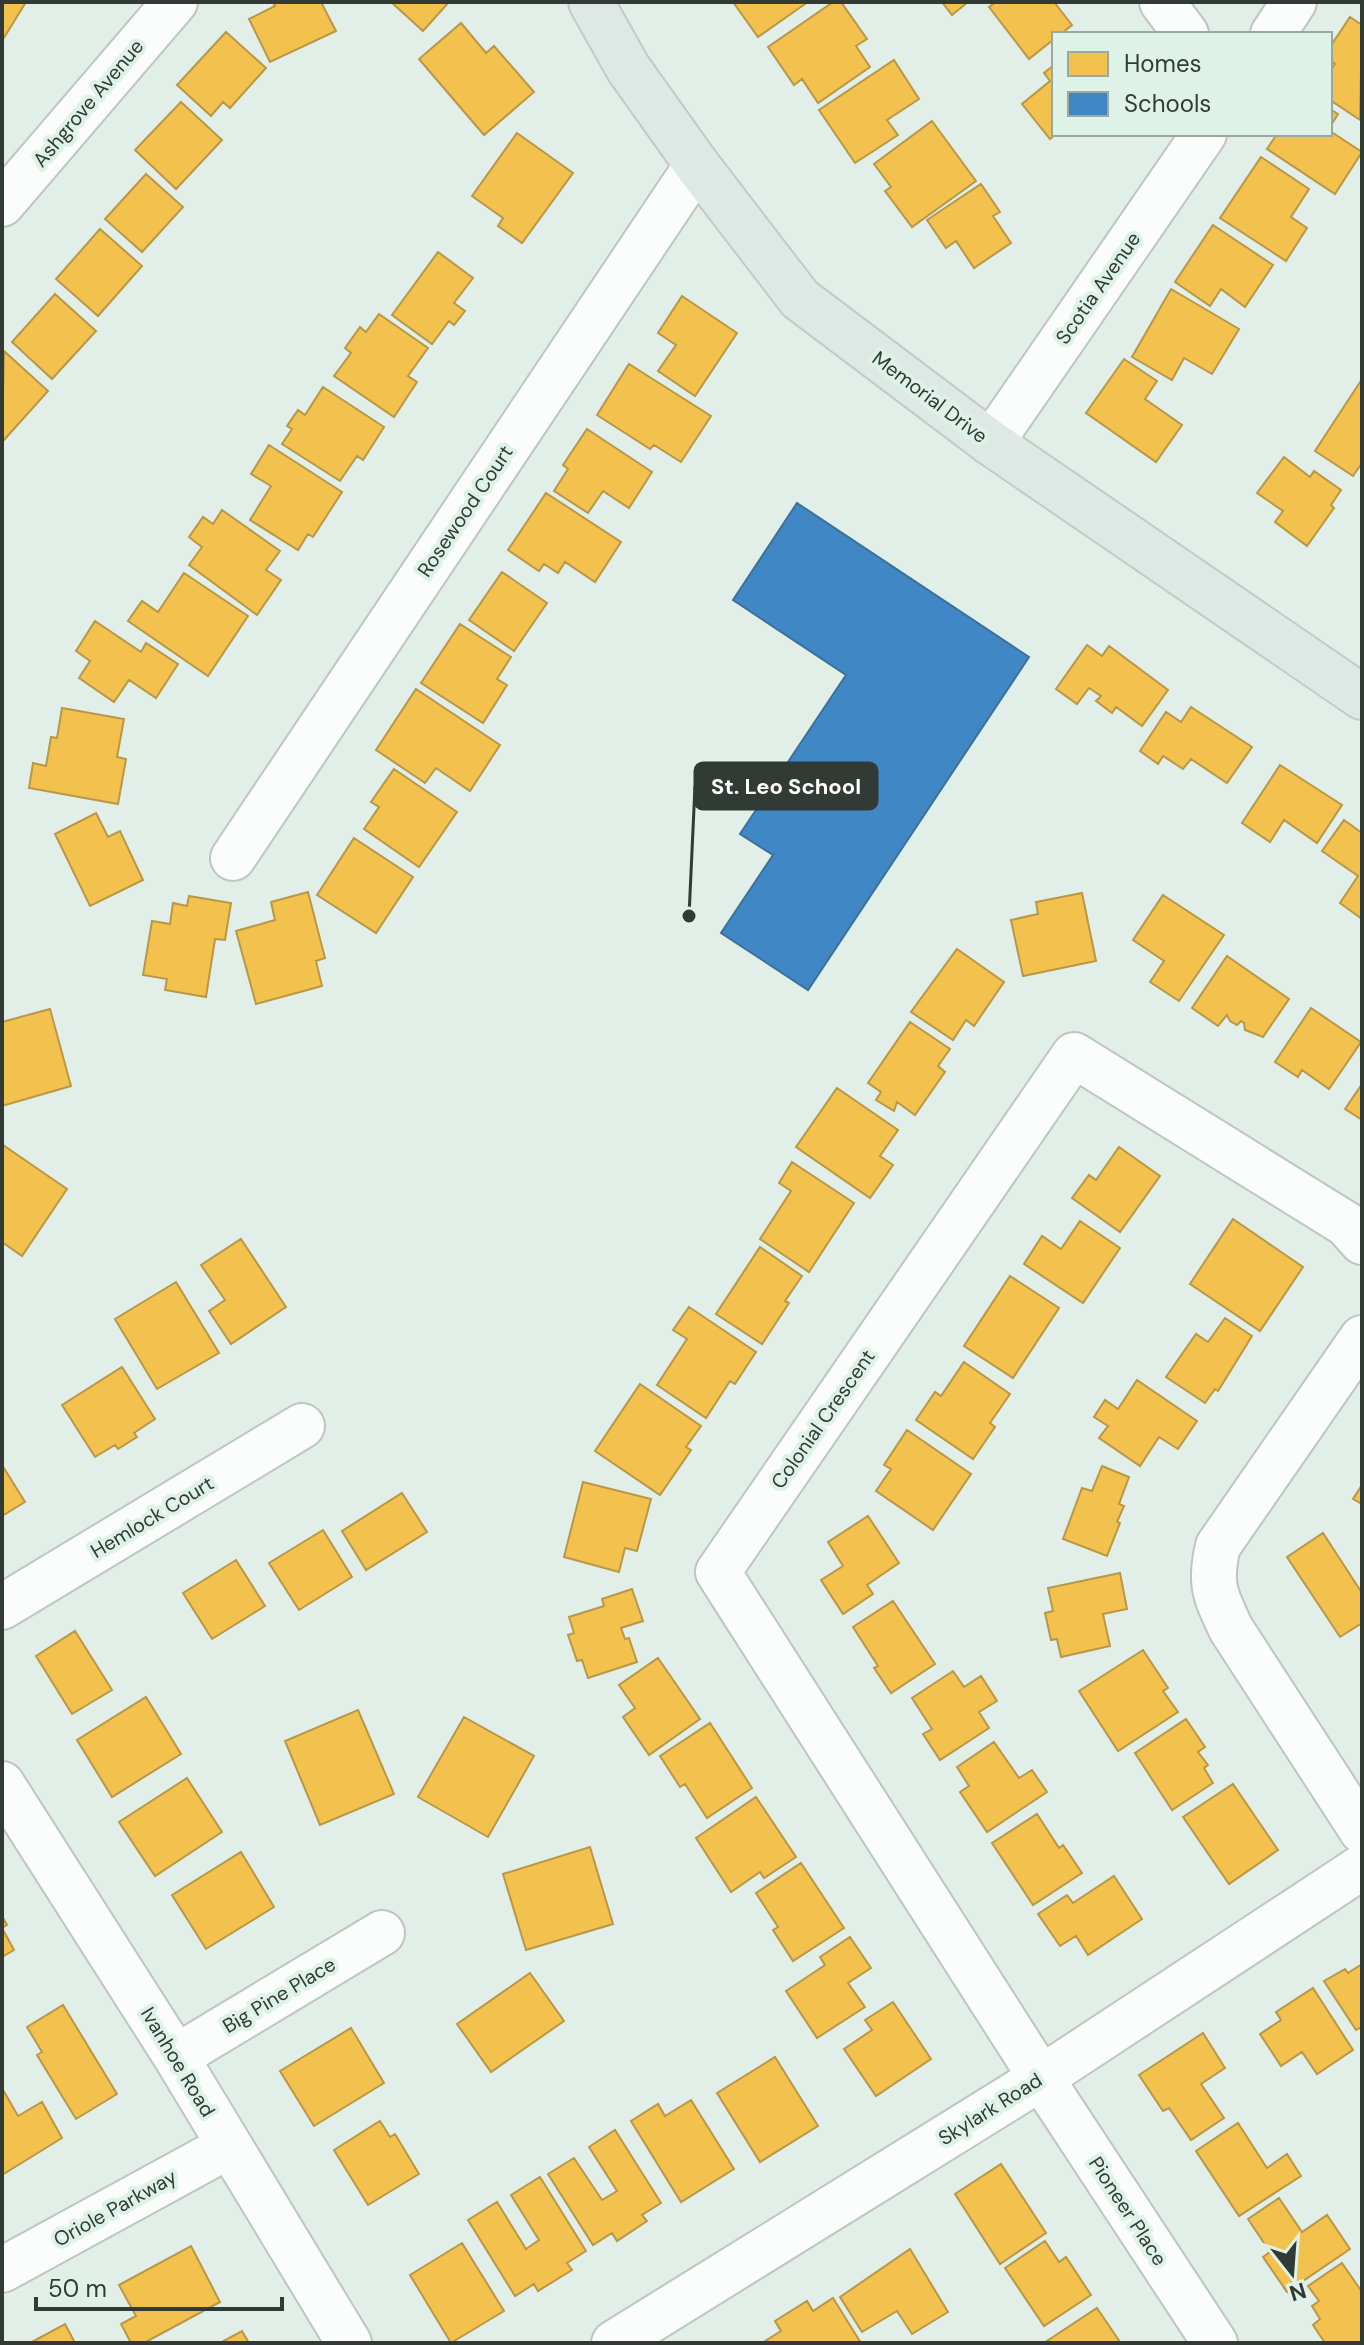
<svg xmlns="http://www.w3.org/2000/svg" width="1364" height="2345" font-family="'DM Sans',sans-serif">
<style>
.homes{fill:#f2c14e;stroke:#b89847;stroke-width:2}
.schools{fill:#3f88c5;stroke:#3b719a;stroke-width:2}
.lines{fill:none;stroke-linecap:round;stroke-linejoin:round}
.minor-casing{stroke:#bdc6c1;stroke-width:48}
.major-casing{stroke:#c4cac7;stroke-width:48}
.minor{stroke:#fbfcfc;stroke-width:44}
.major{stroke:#dee8e4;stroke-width:44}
.labels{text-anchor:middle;stroke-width:8;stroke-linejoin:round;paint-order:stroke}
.street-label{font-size:20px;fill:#323a36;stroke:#def2e7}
.leader{fill:none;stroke:#323a36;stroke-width:3}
.callout-dot{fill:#323a36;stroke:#def2e7;stroke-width:3}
.callout{fill:#323a36;stroke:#323a36;stroke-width:3}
.callout-label{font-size:22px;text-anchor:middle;font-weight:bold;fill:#fff}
</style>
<rect width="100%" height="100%" fill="#e2eee8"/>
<path class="homes" d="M2,2H26L2,41Z
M273,2H321L336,31L270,62L249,19L275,6Z
M391,2H449L423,31Z
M733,2H804L805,4L758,37Z
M833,2H841L867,39L856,46L870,67L818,103L802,79L794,85L768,47Z
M942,2H968L952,15Z
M996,2H1054L1072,25L1061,34H1054V39L1029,59L989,7Z
M1350,17L1362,25L1360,120L1330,100V71L1335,64L1330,60V47Z
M461,23L486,53L494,46L534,92L484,135L419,59Z
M226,32L266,68L230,108L223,102L211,116L177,85Z
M894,60L919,99L887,120L898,135L855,163L819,110Z
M1054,65V134H1056L1050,139L1022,104L1050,81L1044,73Z
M181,102L222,140L176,189L135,150Z
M1330,109L1338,114L1330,127Z
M932,121L976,181L912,227L885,191L891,187L874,164Z
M1330,131L1362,152L1335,194L1267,149L1277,134H1330Z
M517,133L573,173L522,243L498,226L503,218L472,196Z
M1261,157L1309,189L1291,217L1307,228L1286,261L1220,218Z
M146,174L183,207L142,252L105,219Z
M981,184L1000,212L993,216L1011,243L974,268L956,241L946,248L927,220Z
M1213,225L1273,265L1245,307L1221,289L1210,306L1175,282Z
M100,229L142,266L98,316L56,279Z
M438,252L473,278L454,303L465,311L454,325L449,321L432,344L392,315Z
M1171,289L1239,329L1212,374L1184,358L1172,380L1132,357Z
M55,294L96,331L52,379L12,342Z
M682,296L737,333L695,396L658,371L676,345L658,333Z
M379,314L428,348L408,376L417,382L394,417L334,376L351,353L345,348L360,327L366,332Z
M4,351L48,391L4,440L2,438Z
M1124,359L1157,381L1145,399L1182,425L1156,462L1086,413Z
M629,364L711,416L681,462L654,445L650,449L597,415Z
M1362,379V463L1353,476L1315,451Z
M323,387L384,427L363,460L357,456L340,481L282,444L292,429L287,426L298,410L305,415Z
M587,429L652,472L629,508L603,491L588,513L554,491L568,469L563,465Z
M269,445L342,492L313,537L308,534L298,550L250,520L271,486L251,474Z
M1284,457L1310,477L1314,471L1341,490L1331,505L1334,508L1307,546L1275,522L1283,511L1257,493Z
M546,493L621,542L595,582L565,562L558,573L544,564L539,571L508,550Z
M222,510L280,551L266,570L281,580L257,615L189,565L202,547L189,537L203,517L213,524Z
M502,572L547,603L514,651L469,620Z
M184,573L248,616L208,676L128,621L142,601L158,612Z
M95,621L141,652L146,643L178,664L156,698L129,680L114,702L79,678L90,661L76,651Z
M460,624L511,657L497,679L507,685L483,723L421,683Z
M1087,645L1102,656L1109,646L1168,690L1142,726L1116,707L1112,713L1096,701L1101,696L1089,688L1077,704L1056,689Z
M416,689L500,745L470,791L436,768L425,783L376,750Z
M1191,707L1252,747L1227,783L1191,759L1183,769L1163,756L1158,764L1140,751L1166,712L1181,722Z
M62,708L124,719L117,757L126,759L118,804L29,788L33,763L46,766L51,737L57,738Z
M1280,765L1342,805L1317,843L1284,820L1270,842L1242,823Z
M394,769L457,812L419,867L364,829L379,807L371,802Z
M96,813L108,837L120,831L143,880L90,906L55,834Z
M1344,820L1362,833V919L1340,903L1358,876L1322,851Z
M354,838L413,877L376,933L317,895Z
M308,892L325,958L316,961L322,986L256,1004L236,931L275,920L271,902Z
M1082,893L1096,961L1023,976L1011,920L1038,914L1036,902Z
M1163,895L1224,935L1179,1001L1150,982L1164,961L1133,940Z
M189,896L231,903L225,940L215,939L206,997L165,990L167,979L143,975L152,921L170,924L173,903L187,906Z
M957,949L1004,982L974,1026L966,1020L953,1040L911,1012Z
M1227,956L1289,999L1263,1037L1245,1030L1244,1023L1241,1021L1237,1025L1230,1021L1227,1015L1218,1026L1192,1008Z
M1311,1008L1361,1042L1329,1089L1302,1070L1298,1077L1275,1062Z
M50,1009L71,1086L2,1106V1022Z
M910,1022L950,1049L938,1066L945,1072L915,1115L897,1102L894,1111L876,1100L881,1092L868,1083Z
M1362,1084V1120L1345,1109Z
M837,1088L898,1130L880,1156L893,1165L870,1198L796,1147Z
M3,1145L67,1189L22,1256L2,1242Z
M1119,1147L1160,1176L1120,1232L1072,1198L1089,1175L1096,1180Z
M792,1162L854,1203L809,1272L760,1239L791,1191L779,1183Z
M1233,1219L1303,1267L1260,1331L1190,1284Z
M1080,1221L1120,1248L1083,1303L1024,1264L1042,1236L1061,1249Z
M241,1239L286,1307L231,1344L209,1311L225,1300L201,1265Z
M760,1247L802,1276L785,1301L789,1303L762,1344L716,1314Z
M1010,1276L1059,1308L1013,1378L964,1346Z
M176,1282L219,1353L157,1389L115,1319Z
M689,1307L756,1352L735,1384L730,1381L706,1418L657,1385L687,1339L673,1330Z
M1225,1318L1252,1336L1218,1391L1215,1389L1205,1403L1166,1377L1196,1334L1208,1342Z
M964,1362L1010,1394L990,1423L995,1427L973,1459L916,1420L935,1392L941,1396Z
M122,1367L155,1419L134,1433L137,1437L118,1449L115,1445L95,1457L62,1405Z
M1137,1380L1197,1421L1178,1449L1159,1437L1140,1466L1099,1438L1108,1426L1094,1417L1105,1400L1118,1409Z
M640,1384L701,1426L686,1447L691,1450L660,1495L595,1451Z
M907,1430L971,1474L933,1530L876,1491L891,1469L884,1465Z
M2,1465L25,1502L2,1516Z
M1102,1466L1129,1477L1119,1504L1124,1506L1117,1522L1120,1523L1107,1556L1063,1539L1082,1488L1092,1491Z
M583,1482L651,1499L637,1551L625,1548L619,1572L564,1557Z
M1362,1485V1504L1353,1499Z
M402,1493L427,1532L366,1570L342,1531Z
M868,1516L899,1563L867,1585L873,1594L843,1614L821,1580L843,1566L828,1542Z
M323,1530L352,1577L299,1610L269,1563Z
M1323,1533L1362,1593V1623L1340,1637L1287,1557Z
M236,1560L265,1606L212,1639L183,1593Z
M1120,1573L1127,1609L1103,1614L1110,1646L1061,1657L1057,1639L1051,1640L1045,1613L1053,1611L1048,1588Z
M632,1589L643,1621L621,1628L625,1639L629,1638L637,1662L588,1678L582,1660L577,1661L568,1635L574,1633L569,1617L604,1606L602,1599Z
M893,1601L935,1664L891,1693L874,1668L878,1666L853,1627Z
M75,1631L112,1690L72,1714L36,1656Z
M1143,1650L1168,1688L1163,1691L1178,1712L1118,1751L1079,1691Z
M658,1658L700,1719L649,1755L623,1717L635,1708L619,1685Z
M953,1671L964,1687L981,1676L997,1701L979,1712L989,1728L940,1760L923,1734L932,1729L912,1698Z
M146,1697L181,1754L112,1797L77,1740Z
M358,1710L394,1794L320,1825L285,1741Z
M464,1717L534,1756L488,1837L418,1797Z
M1186,1719L1205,1747L1198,1752L1208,1765L1204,1768L1213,1783L1172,1810L1135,1753Z
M710,1723L752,1788L707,1818L685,1784L680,1787L660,1756Z
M994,1742L1019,1778L1032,1770L1047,1792L987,1832L960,1792L969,1786L957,1767Z
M187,1778L222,1832L155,1876L119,1822Z
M1233,1784L1278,1850L1229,1884L1183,1817Z
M756,1797L796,1857L764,1878L760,1872L731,1892L696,1838Z
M1037,1814L1059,1848L1063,1845L1082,1873L1033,1905L992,1843Z
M590,1847L613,1924L526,1950L503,1874Z
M241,1852L274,1907L206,1949L172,1895Z
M801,1863L844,1928L793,1961L773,1930L778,1927L756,1893Z
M1114,1876L1142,1919L1088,1955L1076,1936L1060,1946L1038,1914L1067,1895L1073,1903Z
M2,1916L7,1925L2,1928L14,1950L2,1957Z
M850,1937L871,1968L848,1983L865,2007L817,2038L786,1991L825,1965L820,1957Z
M1362,1964V2027L1356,2030L1324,1981L1345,1969L1348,1973Z
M530,1973L564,2021L491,2072L457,2024Z
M1313,1988L1353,2050L1317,2074L1302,2052L1281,2066L1260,2034L1281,2020L1276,2012Z
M893,2002L931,2059L876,2096L844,2049L872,2030L865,2020Z
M63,2005L117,2094L76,2119L37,2055L42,2052L27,2027Z
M351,2028L384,2083L314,2126L280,2071Z
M1203,2033L1225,2068L1201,2084L1224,2118L1191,2140L1169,2108L1163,2111L1139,2075Z
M775,2057L818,2126L760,2162L717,2093Z
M2,2088L18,2116L42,2102L62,2138L2,2175Z
M691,2100L734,2169L681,2202L631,2121L658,2104L665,2116Z
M380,2121L390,2137L395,2134L419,2174L368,2205L334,2150Z
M1238,2123L1267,2168L1287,2154L1301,2176L1239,2216L1196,2151Z
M615,2130L661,2203L642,2215L647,2221L617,2241L612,2233L593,2245L548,2174L574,2158L602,2200L617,2191L589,2147Z
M1001,2164L1046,2233L1000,2264L955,2194Z
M540,2177L586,2251L567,2263L572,2270L538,2291L534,2284L515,2296L468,2220L497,2202L526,2249L539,2240L511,2195Z
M1279,2198L1302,2232L1327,2215L1350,2249L1287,2292L1263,2257L1270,2252L1248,2219Z
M1045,2241L1059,2262L1066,2257L1091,2295L1044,2326L1005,2268Z
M462,2243L504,2311L451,2343L410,2275Z
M191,2246L220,2302L144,2343H131L121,2324L136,2316L119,2285Z
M910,2249L948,2312L912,2334L897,2311L862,2332L840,2297Z
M1342,2263L1362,2292L1361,2343H1325L1313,2325L1320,2319L1312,2306L1319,2301L1308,2286Z
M833,2298L861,2343H762L781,2331L775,2321L807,2301L813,2311Z
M1097,2308L1120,2342L1044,2343Z
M65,2324L75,2343H30Z
M242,2331L249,2343H220Z"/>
<path class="schools" d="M797,503L1029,657L808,990L721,933L773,855L740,834L846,675L733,600Z"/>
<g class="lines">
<defs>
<path id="minor" d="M1162,2L1186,34
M1273,34L1294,2
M2,204L175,2
M991,443L1204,134
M233,858L697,165
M1362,1338L1218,1546C1209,1584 1215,1595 1231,1629L1362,1831
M2,1607L302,1426
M2,1784L176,2057L349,2343
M176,2057L382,1933
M2,2270L229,2146
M614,2343L1041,2078L1362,1867
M1215,2343L1041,2078L718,1572L1074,1055L1346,1224L1362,1242"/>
<path id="major" d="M591,2L628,68L697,165L800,299L991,443L1362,697"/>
</defs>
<use href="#minor" class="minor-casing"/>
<use href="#major" class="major-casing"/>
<use href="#minor" class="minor"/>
<use href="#major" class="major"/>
</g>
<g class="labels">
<g class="street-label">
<text transform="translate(88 103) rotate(-50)" y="7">Ashgrove Avenue</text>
<text transform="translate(1098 288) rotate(-55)" y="7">Scotia Avenue</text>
<text transform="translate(930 397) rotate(37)" y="7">Memorial Drive</text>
<text transform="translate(465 511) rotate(-56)" y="7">Rosewood Court</text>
<text transform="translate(823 1419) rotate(-55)" y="7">Colonial Crescent</text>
<text transform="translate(152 1517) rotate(-31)" y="7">Hemlock Court</text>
<text transform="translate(279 1995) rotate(-31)" y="7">Big Pine Place</text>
<text transform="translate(178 2062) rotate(59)" y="7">Ivanhoe Road</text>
<text transform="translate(990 2109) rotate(-32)" y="7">Skylark Road</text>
<text transform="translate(115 2208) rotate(-29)" y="7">Oriole Parkway</text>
<text transform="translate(1128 2211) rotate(57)" y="7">Pioneer Place</text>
</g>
</g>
<path class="leader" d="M689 916L695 786"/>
<circle class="callout-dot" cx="689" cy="916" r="8"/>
<rect class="callout" x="695" y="763" width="182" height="46" rx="8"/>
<g class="callout-label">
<text x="786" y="794">St. Leo School</text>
</g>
<rect width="1364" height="2345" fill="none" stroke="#323a36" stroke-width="8"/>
<rect x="1052" y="32" width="280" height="104" fill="#def2e7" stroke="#99a8a0" stroke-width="2"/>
<rect x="1068" y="52" width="40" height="24" fill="#f2c14e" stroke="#99a8a0" stroke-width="2"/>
<text x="1124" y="72" font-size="24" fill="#323a36">Homes</text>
<rect x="1068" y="92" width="40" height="24" fill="#3f88c5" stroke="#99a8a0" stroke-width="2"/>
<text x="1124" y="112" font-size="24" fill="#323a36">Schools</text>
<g transform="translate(1292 2273) rotate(163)" stroke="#def2e7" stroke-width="6" paint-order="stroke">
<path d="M0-6L14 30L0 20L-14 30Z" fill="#323a36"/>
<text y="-12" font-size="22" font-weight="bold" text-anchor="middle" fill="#323a36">N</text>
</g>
<path d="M36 2297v12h246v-12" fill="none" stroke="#323a36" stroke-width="4"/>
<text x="48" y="2297" font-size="24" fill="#323a36" stroke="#def2e7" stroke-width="6" paint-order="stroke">50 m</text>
</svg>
